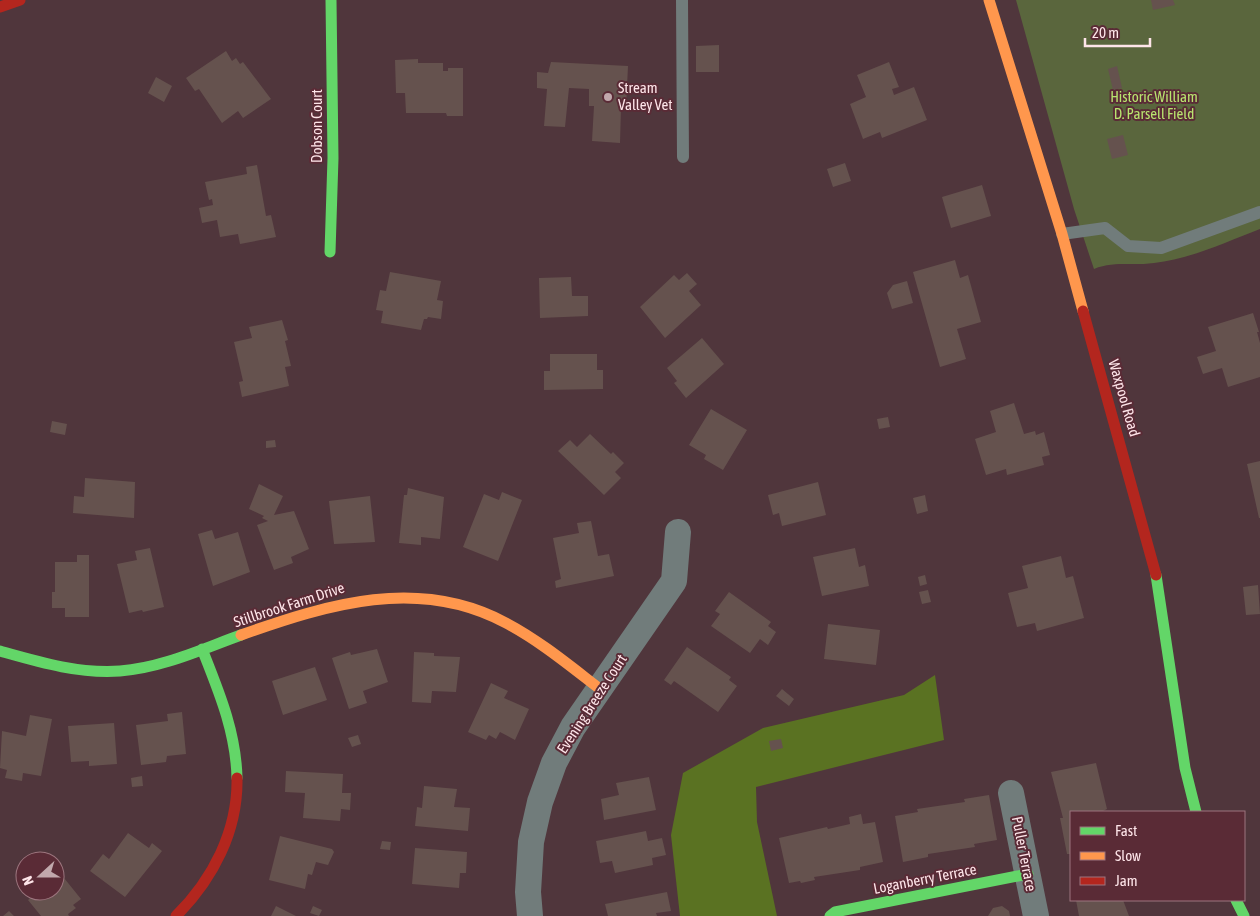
<svg xmlns="http://www.w3.org/2000/svg" width="1260" height="916" font-family="'Asap Condensed',sans-serif">
<style>
.green{fill:#5a663d}
.forest{fill:#5a7222}
.building{fill:#65524e}
.lines{fill:none;stroke-linecap:round;stroke-linejoin:round}
.lane{stroke:#717c7b;stroke-width:12}
.street{stroke:#717c7b;stroke-width:26}
.fast{stroke:#63d668;stroke-width:11}
.slow{stroke:#ff974d;stroke-width:11}
.jam{stroke:#b3261e;stroke-width:11}
.poi-dot{fill:#c1a8ac;stroke:#5a2b36;stroke-width:2}
.labels{text-anchor:middle;stroke-width:4;stroke-linejoin:round;paint-order:stroke}
.poi-label{font-size:15px;fill:#fee5e9;stroke:#5a2b36;text-anchor:start}
.park-label{font-size:15px;fill:#b8e46f;stroke:#5a2b36}
.street-label{font-size:15px;fill:#fee5e9;stroke:#5a2b36}
</style>
<rect width="100%" height="100%" fill="#50363c"/>
<path class="green" d="M1016,0H1260V229C1226,242 1190,259 1154,263C1133,266 1114,261 1094,269L1074,209Z"/>
<path class="forest" d="M935,675L944,740L756,787L757,822L777,916H680L671,835L683,773L763,728L904,695Z"/>
<path class="building" d="M1151,0H1173L1175,5L1153,10Z
M719,45V72H696V46Z
M226,51L232,61L236,58L240,64L243,62L271,99L243,118L238,111L222,123L199,89L195,91L186,78Z
M418,59V63H443V71H448V68H463V116H447L446,113H406L405,93H396L395,60Z
M551,62L628,66L626,107H621L620,143L592,141L594,106H589V89L569,88L565,127L544,126L547,89L537,88V72L548,73Z
M889,62L899,87L892,89L894,95L914,87L927,120L882,138L880,132L863,139L850,104L866,97L857,75Z
M1117,66L1122,88L1113,90L1108,69Z
M156,77L172,86L164,102L148,93Z
M1123,135L1128,155L1112,159L1107,139Z
M845,163L851,181L833,187L827,169Z
M257,165L266,216L271,215L276,237L240,244L238,234L220,237L217,220L202,223L199,208L213,205L212,199L209,200L205,182L247,174L246,167Z
M982,185L991,216L951,228L942,197Z
M955,260L960,278L968,275L981,322L957,329L966,359L940,367L913,272Z
M390,272L441,281L437,300L443,301L441,319L428,317L427,319H424L421,330L381,323L383,311L376,310L380,290L386,291Z
M687,273L697,284L689,291L701,305L665,338L640,307L674,275L679,280Z
M571,277L572,296H588V316L540,318L539,278Z
M907,281L913,303L892,309L887,293L893,285Z
M1253,313L1259,332H1257L1260,343V377L1228,387L1222,368L1203,374L1197,357L1216,351L1208,327Z
M282,320L288,340L285,341L291,366L285,367L289,386L242,397L239,382L243,381L234,342L252,338L249,327Z
M702,338L724,364L686,398L674,383L677,381L667,368Z
M550,354H597V370H603V389L544,390V371H550Z
M1014,403L1024,434L1035,431L1036,435L1044,432L1050,455L1042,457L1044,465L1007,475L1006,469L986,475L975,439L996,432L990,411Z
M711,409L747,430L723,470L704,459L706,455L689,445Z
M888,417L890,427L879,429L877,419Z
M52,421L67,424L65,435L50,432Z
M590,434L611,454L613,452L624,463L615,472L621,478L604,495L558,451L570,440L577,447Z
M275,440L276,447L266,448V441Z
M1260,461V518H1259L1247,464Z
M85,478L135,482L134,518L73,513L74,496L84,497Z
M818,482L826,515L782,526L779,513L773,515L768,495Z
M259,484L283,496L274,515L294,511L309,549L291,557L293,563L274,570L257,525L268,521L262,518L264,516L249,509Z
M408,488L444,497L440,539L421,537V545L399,543L404,495H407Z
M502,492L522,500L498,561L463,547L484,494L499,500Z
M925,495L928,511L917,514L913,498Z
M370,496L375,542L334,544L329,501Z
M591,521L598,556L609,554L614,576L556,588L555,581L561,579L553,538L579,533L577,523Z
M212,530L215,539L238,532L250,572L213,586L198,534Z
M150,548L164,607L143,612L142,610L129,613L117,564L137,560L135,551Z
M855,548L859,567L865,565L869,586L822,596L813,557Z
M77,555H89V617H65V608H52V592H55V562H77Z
M1061,556L1066,578L1073,576L1084,618L1037,631L1035,623L1017,627L1008,593L1028,588L1022,566Z
M925,575L927,584L920,586L918,577Z
M1258,585L1260,614L1246,615L1243,587Z
M928,590L931,602L922,604L919,592Z
M729,592L771,622L768,626L776,632L768,645L760,639L750,653L711,626L720,614L715,611Z
M828,624L880,630L876,665L824,659Z
M687,647L731,677L729,680L737,686L718,712L674,681L671,685L664,680Z
M377,649L388,682L363,691L367,703L349,709L332,658L350,652L351,655Z
M414,652L434,653V656L460,657L456,692L432,691L431,703L412,702Z
M315,667L327,700L283,715L272,681Z
M491,683L508,691L504,698L529,709L515,740L500,732L496,739L489,735L486,740L468,732Z
M782,689L794,699L789,706L776,696Z
M182,712L186,754L167,756L166,762L141,765L136,725L168,721L167,714Z
M30,715L52,719L41,776L23,773L22,781L5,778L7,770L0,768L2,731L26,736Z
M114,723L117,764L89,766V761L71,762L68,726Z
M358,735L361,744L352,747L348,738Z
M781,739L783,748L771,751L769,741Z
M1096,763L1107,809L1101,812H1071L1070,858V854H1067L1060,818H1063L1051,772Z
M286,771L343,774L342,793H351L350,810L341,809L340,821L303,818L305,793L285,792Z
M142,776L143,786L132,787L131,778Z
M649,777L656,810L604,820L601,799L619,795L616,783Z
M424,786L457,789L454,807L470,808L468,831L415,826L417,807L422,808Z
M989,795L997,840L974,844L975,847L928,854V857L903,862L895,816L918,812L917,809L965,802L964,799Z
M861,814L863,824L875,822L883,862L860,867V870L814,877L815,880L801,883L800,881L789,883L779,838L827,827L828,829L850,824L849,817Z
M646,831L648,841L662,838L666,855L652,858L653,865L615,873L612,861L600,863L596,841Z
M128,833L149,848L152,843L162,851L125,897L90,871L103,854L109,859Z
M280,836L332,849L334,852L328,865L316,862L312,875L308,874L305,889L269,880Z
M382,841L391,842L390,850L380,849Z
M415,848L467,852L466,873H460L459,888L412,884Z
M60,873L81,899L73,905L76,908L68,914L69,916H41L28,900L38,891H55V877Z
M667,892L671,911L656,913L657,916H608L605,904Z
M1076,900H1123L1129,916H1079Z
M276,906L296,916H271Z
M313,906L322,910L319,916L310,913Z
M1002,906L1009,911L1010,916H988L993,908Z
M9,911L14,916H3Z"/>
<g class="lines">
<path class="lane" d="M682,0L683,157
M1062,234L1105,228L1128,246L1161,248L1260,212"/>
<path class="street" d="M1011,793L1036,916
M530,916L528,892L531,842L540,802L554,763L573,727L674,581L678,532"/>
<path class="fast" d="M330,252L333,158L331,0
M1156,575L1185,768L1196,812
M202,649C219,692 236,732 237,778
M0,651C39,662 79,674 120,671C162,668 202,649 241,635
M1236,900L1244,916
M830,916L835,912L1028,874"/>
<path class="slow" d="M989,0L1062,234L1083,311
M241,635C328,604 419,576 506,623C540,641 570,666 600,689"/>
<path class="jam" d="M0,7L20,0
M1083,311L1156,575
M176,916C213,879 238,831 237,778"/>
</g>
<circle class="poi-dot" cx="608" cy="97" r="5"/>
<g class="labels">
<g class="poi-label">
<text x="618" y="93">Stream<tspan x="618" dy="17">Valley Vet</tspan></text>
</g>
<g class="park-label">
<text x="1154" y="102">Historic William<tspan x="1154" dy="17">D. Parsell Field</tspan></text>
</g>
<g class="street-label">
<text transform="translate(317 126) rotate(-90)" y="5">Dobson Court</text>
<text transform="translate(1124 398) rotate(74)" y="5">Waxpool Road</text>
<text transform="translate(289 605) rotate(-18)" y="5">Stillbrook Farm Drive</text>
<text transform="translate(592 704) rotate(-57)" y="5">Evening Breeze Court</text>
<text transform="translate(1024 854) rotate(79)" y="5">Puller Terrace</text>
<text transform="translate(925 879) rotate(-11)" y="5">Loganberry Terrace</text>
</g>
</g>
<rect x="1070" y="811" width="175" height="90" fill="#5a2b36" stroke="#9c757e"/>
<rect x="1080" y="827" width="25" height="8" fill="#63d668" stroke="#9c757e"/>
<text x="1115" y="836" font-size="15" fill="#fee5e9">Fast</text>
<rect x="1080" y="852" width="25" height="8" fill="#ff974d" stroke="#9c757e"/>
<text x="1115" y="861" font-size="15" fill="#fee5e9">Slow</text>
<rect x="1080" y="877" width="25" height="8" fill="#b3261e" stroke="#9c757e"/>
<text x="1115" y="886" font-size="15" fill="#fee5e9">Jam</text>
<g transform="translate(40 876) rotate(249)"><circle r="24" fill="#5a2b36" stroke="#9c757e"/>
<path d="M0-4L9 19L0 12L-9 19Z" fill="#c1a8ac"/>
<text y="-8" font-size="14" font-weight="bold" text-anchor="middle" fill="#fee5e9">N</text>
</g>
<path d="M1085 38v8h65v-8" fill="none" stroke="#fee5e9" stroke-width="2.5"/>
<text x="1092" y="38" font-size="15" fill="#fee5e9" stroke="#5a2b36" stroke-width="4" paint-order="stroke">20 m</text>
</svg>
